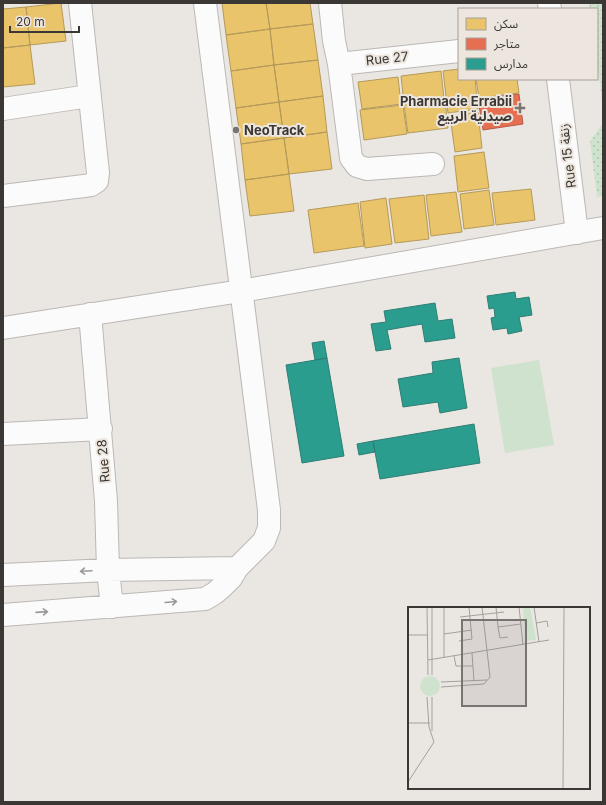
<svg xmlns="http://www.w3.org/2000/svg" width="606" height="805" font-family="Inter,'Noto Sans Arabic',sans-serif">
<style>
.park{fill:url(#park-dots)}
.pitch{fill:#cee2ce}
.homes{fill:#e9c46a;stroke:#b49a5a}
.shops{fill:#e76f51;stroke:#b35e48}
.schools{fill:#2a9d8f;stroke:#2f7e74}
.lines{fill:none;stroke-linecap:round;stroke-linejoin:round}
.minor-casing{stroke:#bbb8b5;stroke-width:24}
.minor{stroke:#fcfbfb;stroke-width:22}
.oneway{stroke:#9b9998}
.poi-dot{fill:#787471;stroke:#ede6de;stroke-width:1.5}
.labels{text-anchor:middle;stroke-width:4;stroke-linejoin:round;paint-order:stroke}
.street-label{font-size:13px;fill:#3a3734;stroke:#ede6de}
.poi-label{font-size:13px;font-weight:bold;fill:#3a3734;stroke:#ede6de;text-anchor:end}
.inset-road{fill:none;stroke:#a4a09c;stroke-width:1}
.view{fill:#787471;fill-opacity:0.15;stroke:#787471;stroke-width:2}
.inset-edge{fill:none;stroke:#3a3734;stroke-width:2}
</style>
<defs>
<pattern id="park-dots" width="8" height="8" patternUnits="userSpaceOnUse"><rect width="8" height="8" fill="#cee2ce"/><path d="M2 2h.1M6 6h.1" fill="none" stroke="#b2c2b2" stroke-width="1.8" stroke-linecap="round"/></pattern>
</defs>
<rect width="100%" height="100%" fill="#eae6e2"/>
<path class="park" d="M589,3H603V108L597,62V9H590Z
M603,123V196L597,197L590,141Z"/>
<path class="pitch" d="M539,360L554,445L505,453L491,368Z"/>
<path class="homes" d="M61,3L66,41L30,45L26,7Z
M222,3H266L270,29L226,35Z
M266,3H310L313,24L270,29Z
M26,7L30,45L3,48V9Z
M313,24L318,60L274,65L270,29Z
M270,29L274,65L231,71L226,35Z
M30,45L35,84L3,87V48Z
M318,60L323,96L279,102L274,65Z
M274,65L279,102L236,108L231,71Z
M459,69V79H475L478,109L448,113L443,71Z
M441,71L444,99L404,104L401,76Z
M398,77L401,104L362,109L358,82Z
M476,79H517L519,93L479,98Z
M323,96L327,132L284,138L279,102Z
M445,100L448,128L408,133L404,105Z
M279,102L284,138L241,144L236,108Z
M403,105L407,134L364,140L360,110Z
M478,112L482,148L455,152L450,116Z
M327,132L332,169L289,174L284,138Z
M284,138L289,174L245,180L241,144Z
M484,152L489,188L458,192L454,156Z
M289,174L294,211L250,216L245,180Z
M531,189L535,220L496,225L492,193Z
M489,190L494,225L464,229L460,194Z
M456,192L462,232L431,236L426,195Z
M424,195L429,239L395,243L389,199Z
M386,198L392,244L365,248L360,202Z
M358,203L364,246L314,253L308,210Z"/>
<path class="shops" d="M519,94L523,124L483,130L478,99Z"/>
<path class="schools" d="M515,292L516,299L529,297L532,315L519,317L522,331L508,334L507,328L493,330L491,318L495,317L494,308L489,309L487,296Z
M435,303L438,321L452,319L455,338L425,342L422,324L387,330L391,349L376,351L371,324L386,322L384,311Z
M324,341L327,358L315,360L312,343Z
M327,358L344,456L302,463L286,365Z
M459,358L467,408L440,413L438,402L403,407L398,379L433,373L432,362Z
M474,424L480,463L380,479L373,441Z
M373,441L375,452L359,455L357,444Z"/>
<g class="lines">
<defs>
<path id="minor" d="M330,3L334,41L339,64L459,51
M549,3L550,9
M339,64L351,158L357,166L367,169L433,164
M558,79L577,233
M3,109L89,96
M3,196L84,186L91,185L97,181L98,173L80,3
M90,314L106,501L108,570L112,607
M3,328L241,291L603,228
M3,434L101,429
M3,575L108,570L237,568
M3,615L205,599L215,593L223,586L231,578L237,568L264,541L269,528V510L205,3"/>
</defs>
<use href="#minor" class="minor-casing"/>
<use href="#minor" class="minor"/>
</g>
<defs><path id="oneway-shaft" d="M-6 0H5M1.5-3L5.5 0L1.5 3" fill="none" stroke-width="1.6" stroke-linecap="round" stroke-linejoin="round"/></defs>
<g class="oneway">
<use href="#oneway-shaft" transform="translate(86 571) rotate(177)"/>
<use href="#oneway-shaft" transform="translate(171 602) rotate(-5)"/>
<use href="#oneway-shaft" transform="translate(42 612) rotate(-4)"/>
</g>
<g class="poi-dot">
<path d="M518 102h4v4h4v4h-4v4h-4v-4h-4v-4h4z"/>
<circle cx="236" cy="130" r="4"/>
</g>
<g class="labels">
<g class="street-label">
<text transform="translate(387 58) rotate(-6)" y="5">Rue 27</text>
<text transform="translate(567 156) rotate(-97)" y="5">Rue 15 زنقة</text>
<text transform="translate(103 461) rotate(-95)" y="5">Rue 28</text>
</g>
<g class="poi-label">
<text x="512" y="106">Pharmacie Errabii<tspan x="512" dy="15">صيدلية الربيع</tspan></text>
<text x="244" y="135" text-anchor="start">NeoTrack</text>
</g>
</g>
<g transform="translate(408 607)">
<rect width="182" height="182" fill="#eae6e2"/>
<path d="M115,0H122L128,33L117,34ZM12 79a10 10 0 1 1 20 0a10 10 0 1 1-20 0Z" fill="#cee2ce"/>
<path class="inset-road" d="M19,0L20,68M24,0V68M36,0V51M88,0L90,20L113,17M111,0L115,38M126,0L131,35M52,10L96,5M128,16L139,14L140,20M90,20L92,31L100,30M36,27L64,23M0,28H20M51,34L64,32L61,0M64,46L66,74M46,49L48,59H65M20,53L141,33M33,75L79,73M33,80L76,77L82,70L74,0M24,90V124M0,116H22M0,175L26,135L21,120L19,90M155,182L156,0"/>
<path class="view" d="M54,13H118V99H54Z"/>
<rect width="182" height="182" class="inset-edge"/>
</g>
<rect width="606" height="805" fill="none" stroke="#3a3734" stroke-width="8"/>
<rect x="458" y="8" width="140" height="72" fill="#ede6de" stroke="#a5a09a"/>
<rect x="466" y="18" width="20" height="12" fill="#e9c46a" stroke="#a5a09a"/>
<text x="494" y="28" font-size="12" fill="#3a3734">سكن</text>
<rect x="466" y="38" width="20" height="12" fill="#e76f51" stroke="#a5a09a"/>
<text x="494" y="48" font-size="12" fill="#3a3734">متاجر</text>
<rect x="466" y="58" width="20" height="12" fill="#2a9d8f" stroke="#a5a09a"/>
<text x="494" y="68" font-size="12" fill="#3a3734">مدارس</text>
<path d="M10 26v6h69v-6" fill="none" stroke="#3a3734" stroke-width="2"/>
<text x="16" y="26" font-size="12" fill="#3a3734" stroke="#ede6de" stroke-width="3" paint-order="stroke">20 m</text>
</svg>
